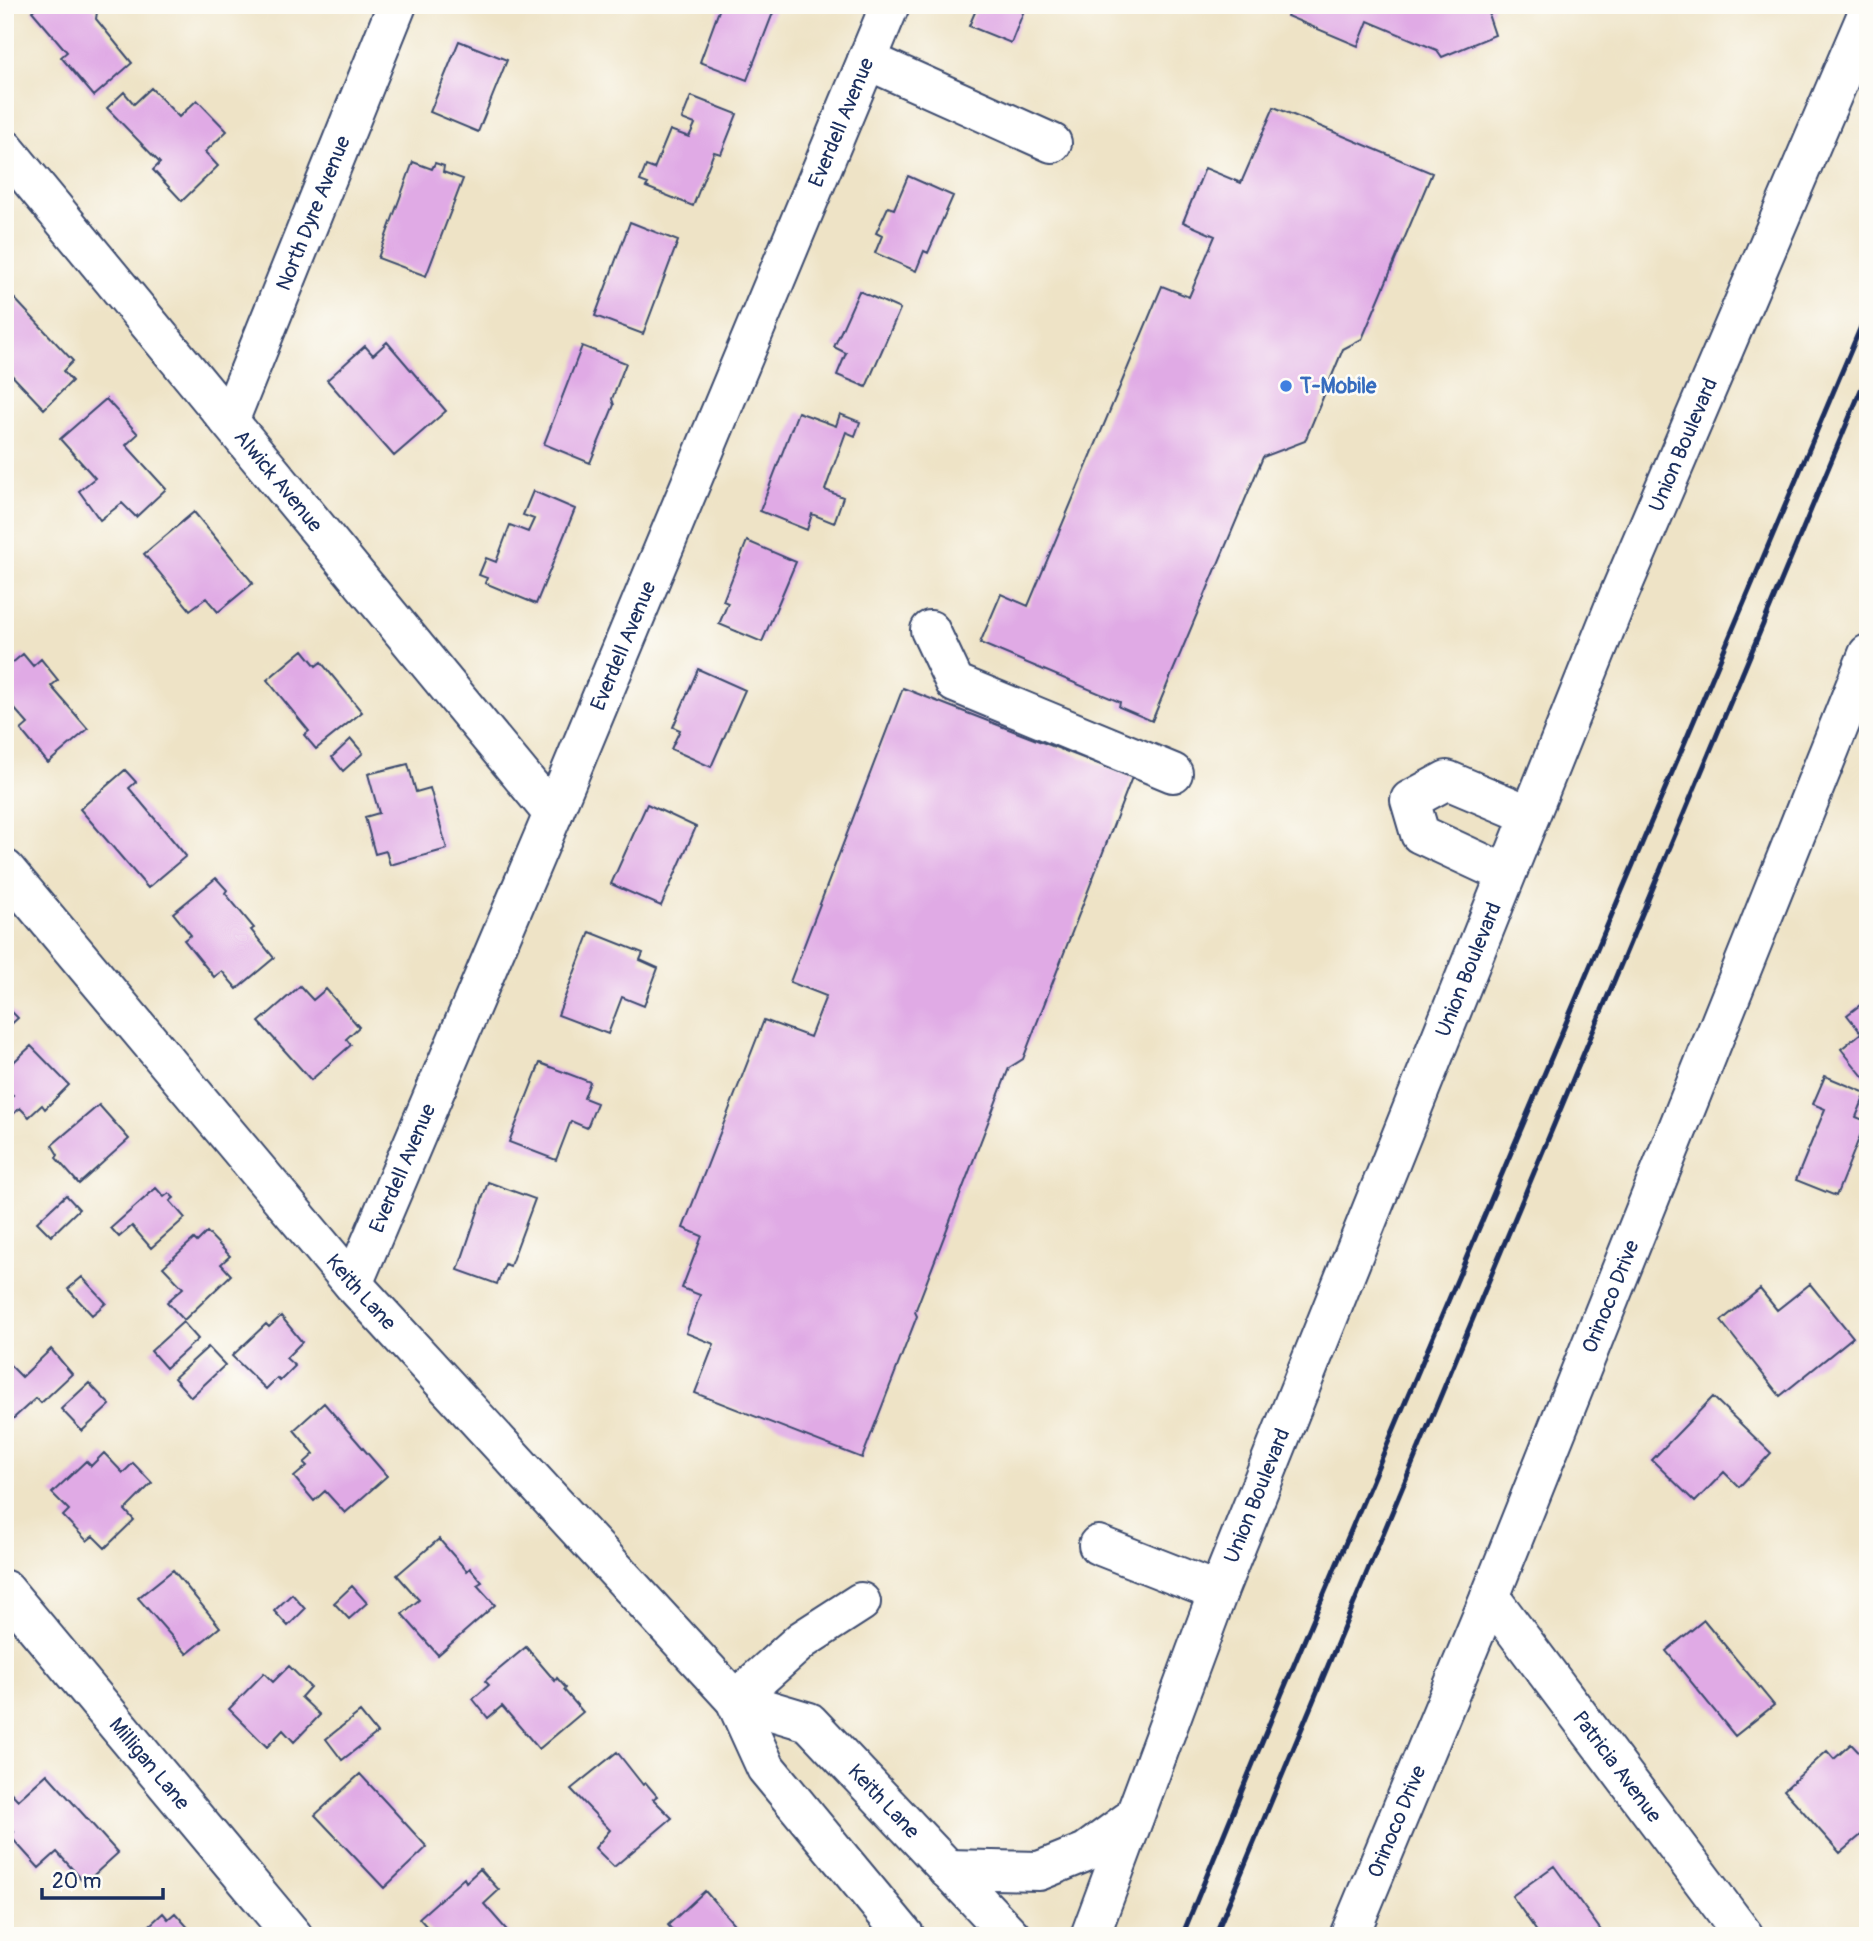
<svg xmlns="http://www.w3.org/2000/svg" width="1873" height="1941" font-family="Pangolin,sans-serif">
<style>
.building{fill:#e0aae5}
.lines{fill:none;stroke-linecap:round;stroke-linejoin:round}
.minor-casing{stroke:#3b4a6e;stroke-width:42}
.major-casing{stroke:#3b4a6e;stroke-width:42}
.minor{stroke:#fff;stroke-width:38}
.major{stroke:#fff;stroke-width:38}
.rail{stroke:#1b2f5e;stroke-width:5}
.shop-dot{fill:#3f7fe0;stroke:#fdfcf7;stroke-width:2.5}
.labels{text-anchor:middle;stroke-width:5;stroke-linejoin:round;paint-order:stroke}
.street-label{font-size:21px;fill:#1b2f5e;stroke:#fdfcf7}
.shop-label{font-size:21px;font-weight:bold;fill:#366cbe;stroke:#fdfcf7;text-anchor:start}
</style>
<rect width="100%" height="100%" fill="#fdfcf7"/>
<filter id="ink" filterUnits="userSpaceOnUse"><feTurbulence type="fractalNoise" baseFrequency=".0143" numOctaves="2"/><feDisplacementMap in="SourceGraphic" scale="14" xChannelSelector="R" yChannelSelector="G"/><feConvolveMatrix kernelMatrix="1 2 1 2 8 2 1 2 1" color-interpolation-filters="sRGB"/></filter>
<filter id="wash" filterUnits="userSpaceOnUse"><feTurbulence type="fractalNoise" baseFrequency=".00686" numOctaves="4" result="noise"/><feDisplacementMap in="SourceGraphic" scale="28" xChannelSelector="R" yChannelSelector="G"/><feGaussianBlur stdDeviation="1.57" result="paint"/><feColorMatrix in="noise" values="0 0 0 0 0 0 0 0 0 0 0 0 0 0 0 0 0 1.4 0 .05"/><feComposite in="paint" operator="in"/></filter>
<g filter="url(#wash)">
<rect width="100%" height="100%" fill="#eee3c6"/>
<g id="blocks">
<path class="building" d="M39,5H91L97,12L96,19L132,63L94,96L61,57L67,52L32,11Z
M721,5H776L747,80L700,62Z
M978,5H1033L1031,10L1025,8L1011,43L969,26Z
M1291,5H1494L1489,17L1495,35L1442,57L1437,50L1368,21L1358,46L1287,16Z
M459,41L507,60L478,132L430,112Z
M151,88L179,117L197,100L227,131L205,152L218,166L182,201L153,170L160,163L107,108L124,92L134,104Z
M691,96L737,114L721,154L714,152L693,206L646,187L648,184L640,181L646,166L654,169L670,130L689,137L695,124L682,119Z
M1274,107L1432,173L1362,339L1343,349L1305,441L1263,457L1152,721L1119,707L1120,702L980,643L1001,594L1028,606L1162,286L1189,297L1215,236L1183,222L1205,168L1241,183Z
M413,162L432,169L435,163L444,166L443,172L463,179L426,276L378,258Z
M908,176L953,196L928,253L924,251L916,271L875,253L882,236L876,233L888,207L894,209Z
M630,222L678,241L643,334L595,316Z
M859,291L900,309L866,387L837,375L846,353L834,347Z
M15,299L73,361L63,371L72,381L44,409L5,368V309Z
M387,342L446,411L394,456L327,380L365,346L373,355Z
M582,346L626,363L612,399L614,405L590,463L544,444Z
M106,399L138,434L126,445L166,489L136,517L122,503L100,520L79,491L95,478L60,439Z
M798,412L836,426L840,414L860,422L855,436L846,432L825,490L843,497L834,523L812,514L807,530L760,511Z
M533,491L575,509L536,604L485,583L487,578L479,575L486,558L496,562L510,525L528,532L534,519L523,515Z
M194,512L253,583L218,612L206,598L190,610L144,554Z
M747,541L796,562L762,642L719,624L728,603L723,601Z
M303,650L316,666L321,662L362,712L316,749L304,735L309,731L267,680Z
M23,654L33,666L41,659L58,680L51,686L88,729L48,763L21,730L28,724L5,698V669Z
M698,669L745,690L711,767L671,749L680,730L673,727Z
M903,688L1132,777L1023,1059L1009,1068L915,1312L917,1316L862,1458L695,1393L714,1344L686,1333L700,1295L682,1288L702,1236L683,1228L764,1020L810,1037L826,996L790,982Z
M351,739L363,753L343,771L332,757Z
M408,764L416,792L430,788L447,849L390,865L386,851L375,854L365,817L379,813L368,774Z
M125,770L136,782L129,788L186,856L148,888L80,809Z
M647,804L696,827L661,906L611,884Z
M216,878L227,890L225,893L254,928L251,930L274,958L237,989L222,971L214,977L184,940L191,935L173,913Z
M590,932L643,953L640,960L658,968L644,1006L622,997L608,1034L558,1015Z
M300,986L313,1000L326,989L359,1027L346,1039L351,1045L311,1080L259,1022Z
M1868,999V1077L1865,1079L1841,1049L1861,1033L1847,1015Z
M5,1005L18,1018L5,1030Z
M31,1046L69,1085L45,1109L42,1105L29,1117L20,1108L10,1117L5,1112V1103L13,1095L5,1088V1070Z
M540,1063L590,1082L584,1098L597,1103L587,1128L571,1121L556,1160L509,1142Z
M1825,1076L1866,1093L1856,1117L1866,1121L1836,1196L1796,1180L1825,1109L1813,1104Z
M99,1105L129,1139L79,1184L56,1158L58,1155L52,1145Z
M488,1182L535,1199L510,1266L505,1264L497,1284L458,1270Z
M156,1188L164,1197L169,1193L174,1198L170,1201L185,1218L151,1248L132,1226L119,1237L111,1228Z
M66,1195L79,1209L51,1236L37,1222Z
M207,1232L230,1256L221,1264L231,1275L184,1320L167,1302L183,1288L163,1267L194,1239L197,1242Z
M82,1277L106,1303L92,1315L68,1289Z
M1810,1284L1853,1337L1780,1396L1721,1321L1760,1289L1777,1310Z
M281,1316L302,1342L286,1358L295,1366L280,1381L277,1378L266,1389L232,1356L266,1324L269,1327Z
M183,1322L198,1339L166,1368L151,1351Z
M208,1347L225,1365L191,1397L174,1378Z
M51,1349L72,1374L41,1403L36,1398L5,1426V1360L22,1377Z
M89,1383L110,1405L82,1431L61,1409Z
M1713,1397L1771,1453L1739,1487L1724,1472L1695,1502L1652,1460Z
M324,1403L387,1476L345,1513L325,1491L314,1501L294,1477L307,1466L304,1463L314,1454L294,1430Z
M104,1453L123,1473L133,1463L152,1483L125,1510L134,1520L105,1548L93,1536L87,1541L63,1516L69,1510L52,1493L86,1461L91,1466Z
M439,1539L467,1571L470,1568L482,1582L477,1585L495,1605L438,1655L402,1614L419,1600L397,1575Z
M173,1570L220,1627L187,1654L138,1598Z
M352,1586L367,1603L349,1619L334,1603Z
M292,1594L305,1609L288,1626L274,1611Z
M1704,1620L1774,1705L1735,1736L1666,1651Z
M526,1647L555,1681L557,1678L566,1688L564,1690L583,1712L539,1749L502,1706L488,1718L473,1699L489,1685L485,1681Z
M289,1666L310,1687L301,1697L320,1715L294,1742L283,1730L267,1747L229,1709L264,1673L273,1682Z
M360,1712L377,1733L342,1760L326,1739Z
M1851,1744L1868,1762V1796L1864,1800L1868,1805V1829L1840,1853L1784,1790L1827,1751L1834,1759Z
M617,1752L643,1785L646,1783L657,1796L653,1799L672,1818L614,1867L595,1848L610,1830L571,1789Z
M47,1774L118,1853L85,1883L57,1852L39,1868L10,1836L14,1832L5,1822V1786L18,1800Z
M360,1774L427,1847L384,1888L315,1815Z
M1554,1866L1605,1936H1540L1512,1896Z
M480,1869L499,1890L484,1904L512,1936H435L419,1918L464,1878L466,1882Z
M705,1891L740,1931L735,1936H677L668,1925Z
M163,1913L168,1919L175,1913L191,1931L194,1929L200,1936H138Z"/>
</g>
</g>
<g filter="url(#ink)">
<use href="#blocks" fill-opacity="0" stroke="#3b4a6e" stroke-width="2"/>
<g class="lines">
<defs>
<g id="minor">
<path d="M867,60L1052,143"/>
<path id="s1" d="M5,149L553,814"/>
<path id="s2" d="M230,419L397,5"/>
<path d="M930,630L955,683L1173,773"/>
<path id="s3" d="M5,869L353,1284L735,1700L766,1768L905,1936"/>
<path d="M1506,874L1420,834L1410,800L1447,780L1530,815"/>
<path id="s4" d="M353,1284L553,814L890,5"/>
<path d="M1098,1545L1218,1592"/>
<path id="s5" d="M5,1590L293,1936"/>
<path id="s6" d="M1490,1597L1744,1936"/>
<path id="s7" d="M735,1700L809,1722L1011,1936"/>
<path d="M735,1700L802,1640L861,1602"/>
<path id="s8" d="M1349,1936L1490,1597L1868,654"/>
</g>
<g id="major">
<path d="M947,1869L1039,1871L1086,1852L1134,1817"/>
<path id="s9" d="M1090,1936L1218,1592L1618,597L1868,12"/>
</g>
</defs>
<use href="#minor" class="minor-casing"/>
<use href="#major" class="major-casing"/>
<use href="#minor" class="minor"/>
<use href="#major" class="major"/>
<path class="rail" d="M1182,1936L1282,1693L1868,310
M1215,1936L1868,373"/>
</g>
</g>
<circle class="shop-dot" cx="1286" cy="386" r="7"/>
<g class="labels">
<g class="street-label">
<text dy="7" stroke="none"><textPath href="#s4" startOffset="1260">Everdell Avenue</textPath></text>
<text dy="7" stroke="none"><textPath href="#s2" startOffset="222">North Dyre Avenue</textPath></text>
<text dy="7" stroke="none"><textPath href="#s9" startOffset="1605">Union Boulevard</textPath></text>
<text dy="7" stroke="none"><textPath href="#s1" startOffset="430">Alwick Avenue</textPath></text>
<text dy="7" stroke="none"><textPath href="#s4" startOffset="693">Everdell Avenue</textPath></text>
<text dy="7" stroke="none"><textPath href="#s9" startOffset="1038">Union Boulevard</textPath></text>
<text dy="7" stroke="none"><textPath href="#s4" startOffset="126">Everdell Avenue</textPath></text>
<text dy="7" stroke="none"><textPath href="#s3" startOffset="553">Keith Lane</textPath></text>
<text dy="7" stroke="none"><textPath href="#s8" startOffset="691">Orinoco Drive</textPath></text>
<text dy="7" stroke="none"><textPath href="#s9" startOffset="471">Union Boulevard</textPath></text>
<text dy="7" stroke="none"><textPath href="#s5" startOffset="226">Milligan Lane</textPath></text>
<text dy="7" stroke="none"><textPath href="#s6" startOffset="212">Patricia Avenue</textPath></text>
<text dy="7" stroke="none"><textPath href="#s7" startOffset="186">Keith Lane</textPath></text>
<text dy="7" stroke="none"><textPath href="#s8" startOffset="124">Orinoco Drive</textPath></text>
</g>
<g class="shop-label">
<text x="1300" y="393">T-Mobile</text>
</g>
</g>
<rect width="1873" height="1941" fill="none" stroke="#fdfcf7" stroke-width="28"/>
<path d="M42 1888v10h121v-10" fill="none" stroke="#1b2f5e" stroke-width="3.5"/>
<text x="52" y="1888" font-size="21" fill="#1b2f5e" stroke="#fdfcf7" stroke-width="5" paint-order="stroke">20 m</text>
</svg>
